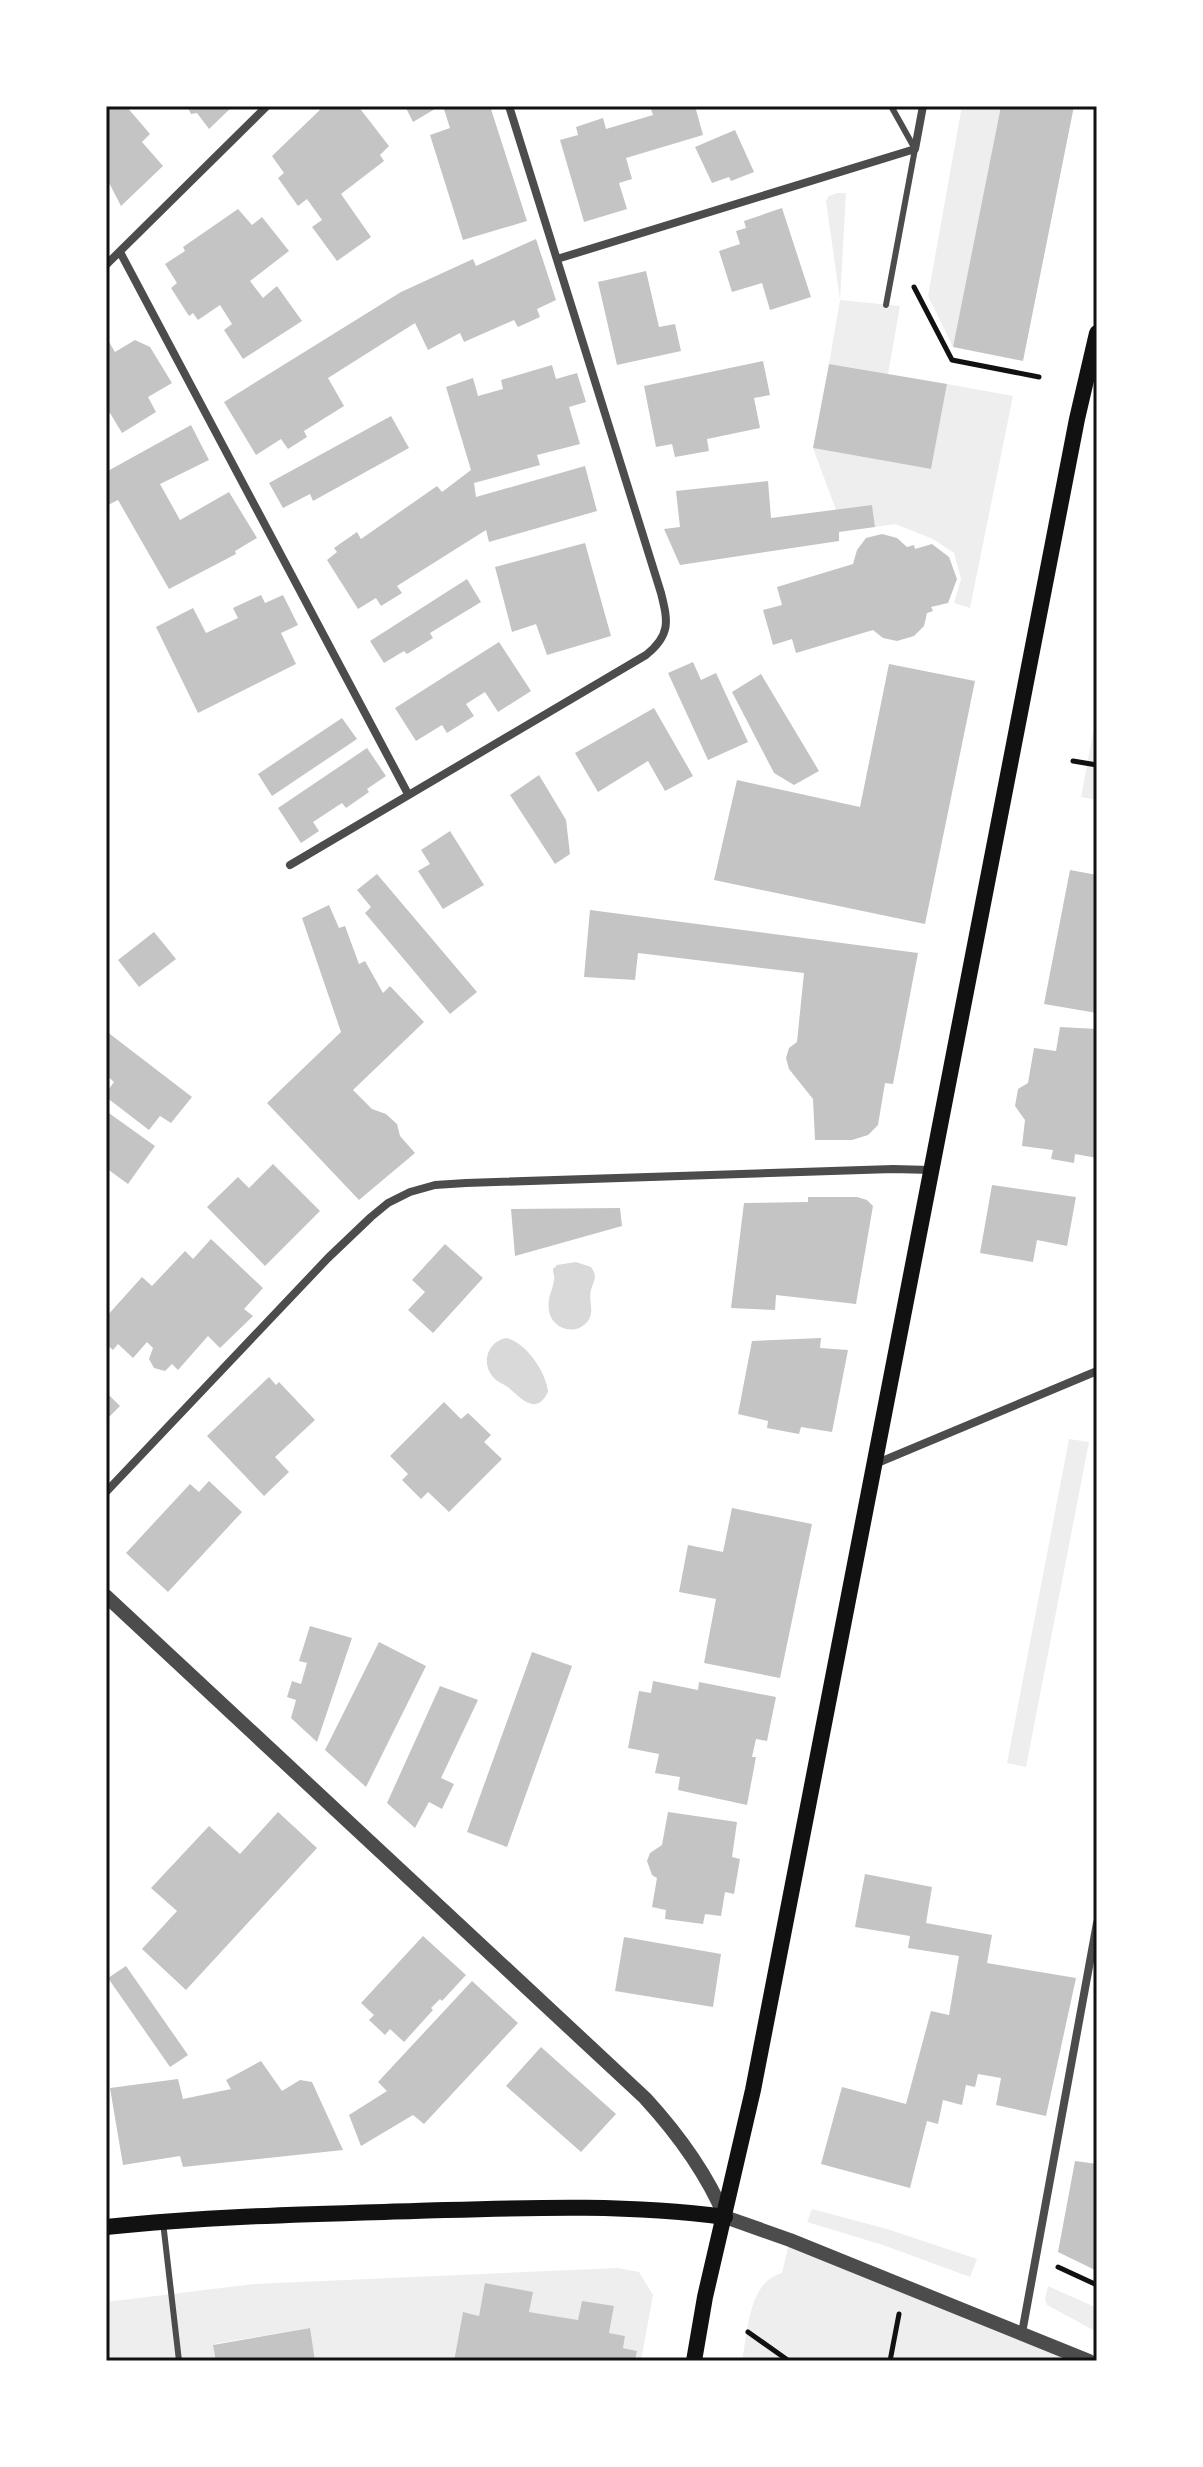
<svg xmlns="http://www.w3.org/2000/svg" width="1203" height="2467" font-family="Jost,sans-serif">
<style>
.green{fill:#eee}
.water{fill:#d9d9d9}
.building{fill:#c4c4c4}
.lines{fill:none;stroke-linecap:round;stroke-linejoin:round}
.path{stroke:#111;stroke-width:5}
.service{stroke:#4c4c4c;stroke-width:6}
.minor{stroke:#4c4c4c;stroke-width:8}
.tertiary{stroke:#4c4c4c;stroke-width:14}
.secondary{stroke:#111;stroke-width:16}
.neatline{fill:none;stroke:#111;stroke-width:3}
</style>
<rect width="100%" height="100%" fill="#fff"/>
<path class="green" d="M962,106H1001L953,347L928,296Z
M837,193H846L840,300L900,306L888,374L829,364L840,300L826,201L829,196Z
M947,384L1013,396L970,608L954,603L961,579L954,553L933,539L895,524L875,527L872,506L836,510L813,448L931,469Z
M1097,712V800L1081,797Z
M1069,1439L1089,1442L1026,1767L1007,1763Z
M812,2209L887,2229L977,2259L970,2277L883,2245L807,2222Z
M790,2240L1089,2361H742C748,2332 748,2282 782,2273Z
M618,2268L639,2272L653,2295L641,2361H635L637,2351L623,2348L625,2336L609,2333L614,2306L578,2320L529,2312L532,2292L486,2283L479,2316L463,2313L454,2361H315L309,2328L214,2344L216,2361H106V2302L254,2284Z
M1048,2286L1097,2308V2332L1047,2305L1045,2299Z"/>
<path class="water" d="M576,1262L591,1267C598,1277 594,1279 591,1290C588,1300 595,1311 588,1321C576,1337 552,1329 549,1311C547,1297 552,1293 554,1280C555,1277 553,1273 553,1269L557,1265Z
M506,1338C525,1341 547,1373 548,1392C536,1416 522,1399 509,1388C504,1384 497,1382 493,1377C481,1363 487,1342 506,1338Z"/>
<path class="building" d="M106,106H126L150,134L142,142L163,166L121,206L106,177Z
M187,106H233L209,129L197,113L191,114Z
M324,106H358L389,146L380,155L384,161L341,194L371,237L337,261L312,227L322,220L307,199L298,206L278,178L284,173L272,156Z
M405,106H440L413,122Z
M443,106H490L527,221L463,240L430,135L450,128Z
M650,106H695L703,135L626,158L632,179L619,183L627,209L584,222L560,140L578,135L576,127L603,118L606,129L653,115Z
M1001,106H1074L1023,361L953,347Z
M735,130L754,172L731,181L729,177L712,183L695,147Z
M782,208L811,297L770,310L762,283L732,292L719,251L740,244L736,231L746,228L744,221Z
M238,209L252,225L262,217L289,251L250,281L263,298L277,286L302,321L243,359L224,330L232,324L220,305L198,320L193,313L189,316L171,288L177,283L165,264L185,251L183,247Z
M536,239L556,300L537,309L540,317L518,327L514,320L464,342L460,333L428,350L415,323L328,378L344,406L304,431L307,437L288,449L281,439L256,455L224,402L401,292L473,259L476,266Z
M646,271L659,327L675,324L681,351L617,365L598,282Z
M106,337L115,352L135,340L150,347L172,383L148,397L156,412L122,433L110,413L106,415Z
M763,361L770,395L754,398L760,428L707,439L709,451L675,457L672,444L656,447L644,386Z
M829,364L947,384L931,469L813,448Z
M552,365L556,379L577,373L586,402L569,407L580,444L537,455L540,465L474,483L476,497L585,466L597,511L489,542L486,530L397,586L402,593L381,606L376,598L358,609L327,560L337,552L334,548L357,532L361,539L437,486L442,492L471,470L446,387L473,378L478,396L503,389L501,380Z
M391,416L409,448L313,501L310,494L283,508L269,483Z
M191,425L209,460L160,484L180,520L229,492L257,538L235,551L236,554L169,589L118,500L106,506V472Z
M768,481L771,518L872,505L875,527L839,532V541L680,565L664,529L680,527L676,491Z
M882,534L897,538L907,547L914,545L915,549L932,544L949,557L957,579L948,603L931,607L933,611L927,613L924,626L914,636L897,641L883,638L873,630L796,653L792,639L773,645L763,610L782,605L777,587L853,564L857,550L866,538Z
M585,543L611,636L547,655L536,624L512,632L495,567Z
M467,579L481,602L430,633L433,638L407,654L404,651L384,663L370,641Z
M261,595L265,603L283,595L298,625L281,633L296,664L198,713L156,627L193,608L206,633L238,618L233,608Z
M499,642L531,691L498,712L485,692L466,704L474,716L447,733L442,725L416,741L395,708Z
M693,662L701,680L716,673L748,742L708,760L668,673Z
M889,664L975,681L925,924L714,880L737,780L860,807Z
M761,674L819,771L794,785L774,773L732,692Z
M654,708L693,776L665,791L648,761L598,792L575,753Z
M342,718L357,739L272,796L258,774Z
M367,748L386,776L367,789L369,792L346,808L342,803L313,822L319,831L301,843L278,808Z
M539,775L566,820L570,854L555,864L510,795Z
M450,831L484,885L443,909L418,871L430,864L421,850Z
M1070,870L1097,875V1013L1044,1004Z
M377,874L477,992L450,1014L365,913L371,907L357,890Z
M329,905L339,928L345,926L359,964L365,961L383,993L390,986L424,1022L353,1090L372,1109L386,1114L397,1124L400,1136L415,1153L359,1200L267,1103L341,1032L302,918Z
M590,910L918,953L893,1084L885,1083L878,1125L868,1135L852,1140H815L813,1099L789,1069L786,1058L789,1048L797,1042L804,973L638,953L635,980L584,977Z
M154,932L176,959L139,987L118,960Z
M1060,1027L1097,1029V1158L1075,1154L1074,1163L1051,1159L1053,1150L1022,1146L1025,1120L1015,1106L1018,1089L1028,1083L1034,1048L1056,1051Z
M106,1031L192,1097L171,1123L160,1116L149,1130L106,1097V1093L114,1082L106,1075Z
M106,1111L155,1146L128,1184L106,1168Z
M273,1164L320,1211L265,1266L207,1207L238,1177L249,1188Z
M992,1185L1076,1197L1067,1246L1037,1240L1033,1262L980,1253Z
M808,1197H857L867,1200L873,1206L856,1304L776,1295L775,1310L731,1308L744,1203L808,1202Z
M620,1208L622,1226L515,1256L511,1209Z
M211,1239L263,1288L244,1309L253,1316L220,1348L208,1336L178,1370L172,1364L165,1371L154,1368L149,1359L153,1348L147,1342L133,1358L118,1344L113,1350L106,1344V1317L142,1277L152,1286L185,1251L193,1259Z
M445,1244L483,1278L433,1333L408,1310L425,1292L412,1280Z
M821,1338L820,1348L848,1350L832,1432L801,1427L799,1434L767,1428L768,1421L738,1414L752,1341Z
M269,1377L276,1385L279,1382L315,1420L275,1457L289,1472L264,1496L207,1436Z
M106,1392L120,1406L106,1420Z
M444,1402L461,1419L468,1413L491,1435L484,1442L502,1459L449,1512L428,1492L421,1499L402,1480L408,1474L390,1456Z
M209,1481L242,1512L168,1592L126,1553L190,1484L199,1492Z
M732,1508L812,1524L780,1678L704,1663L716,1599L679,1592L688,1545L723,1552Z
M310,1626L352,1638L317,1742L291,1718L296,1700L287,1697L292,1681L301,1684L307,1663L299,1661Z
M379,1642L426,1666L366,1787L325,1750Z
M532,1652L572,1666L507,1847L467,1832Z
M653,1681L698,1690L699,1682L776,1697L767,1741L756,1739L752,1757H756L747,1805L678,1790L680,1777L655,1773L659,1754L628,1748L639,1691L651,1693Z
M440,1686L478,1700L441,1778L454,1784L442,1809L429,1802L415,1828L387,1803Z
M278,1812L317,1848L186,1990L142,1949L177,1911L151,1888L209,1826L240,1854Z
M668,1812L737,1822L732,1857L740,1859L734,1894L725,1892L721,1916L705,1914L703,1924L665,1919L666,1910L652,1907L657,1878L652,1875L647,1861L650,1853L662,1845Z
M865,1874L932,1887L926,1923L992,1935L987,1963L1076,1978L1046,2116L996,2105L1001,2078L978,2074L975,2087L966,2085L962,2105L943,2100L938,2124L927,2121L910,2188L821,2164L842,2087L906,2104L931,2011L949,2015L959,1956L908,1948L910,1936L855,1927Z
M423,1936L466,1975L442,2001L440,1999L431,2008L433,2010L404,2042L390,2029L385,2035L369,2020L374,2015L361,2003Z
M624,1937L721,1954L713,2007L615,1991Z
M126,1966L188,2055L170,2067L108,1978Z
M472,1981L518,2023L424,2124L413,2115L361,2146L349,2115L387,2091L378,2082Z
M541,2047L616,2114L581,2152L506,2086Z
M261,2061L282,2091L300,2080L312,2082L343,2150L183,2167L180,2156L123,2165L110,2088L178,2079L183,2099L231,2089L226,2080Z
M1075,2161L1097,2164V2271L1058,2252Z
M485,2283L533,2292L529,2312L578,2320L582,2301L614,2306L609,2333L625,2336L623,2348L637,2351L635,2361H454L463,2312L479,2316Z
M310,2328L315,2361H216L213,2345Z"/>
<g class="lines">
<path class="path" d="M914,287L952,360L1039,377
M1073,761L1097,765
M1058,2267L1097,2285
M748,2332L789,2361
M890,2361L899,2314"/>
<path class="service" d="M886,305L915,149L891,106
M163,2222L179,2361"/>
<path class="minor" d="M120,252L408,794
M557,259L915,149L923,106
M106,265L267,106
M290,865L646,655C671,635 668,621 661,593L509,106
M875,1464L1097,1371
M106,1492L328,1258L371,1217L388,1203L410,1192L435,1185L466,1183L893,1169L931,1170
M1022,2333L1097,1923"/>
<path class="tertiary" d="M106,1596L645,2098C678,2134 706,2172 725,2217L790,2240L1089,2361"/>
<path class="secondary" d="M106,2227C209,2216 312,2214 415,2211C519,2208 622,2203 725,2217
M694,2361L705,2297L753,2090L1077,419L1097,333"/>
</g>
<rect width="1203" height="2467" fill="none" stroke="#ffffff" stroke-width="216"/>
<rect x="108" y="108" width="987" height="2251" class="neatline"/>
</svg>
